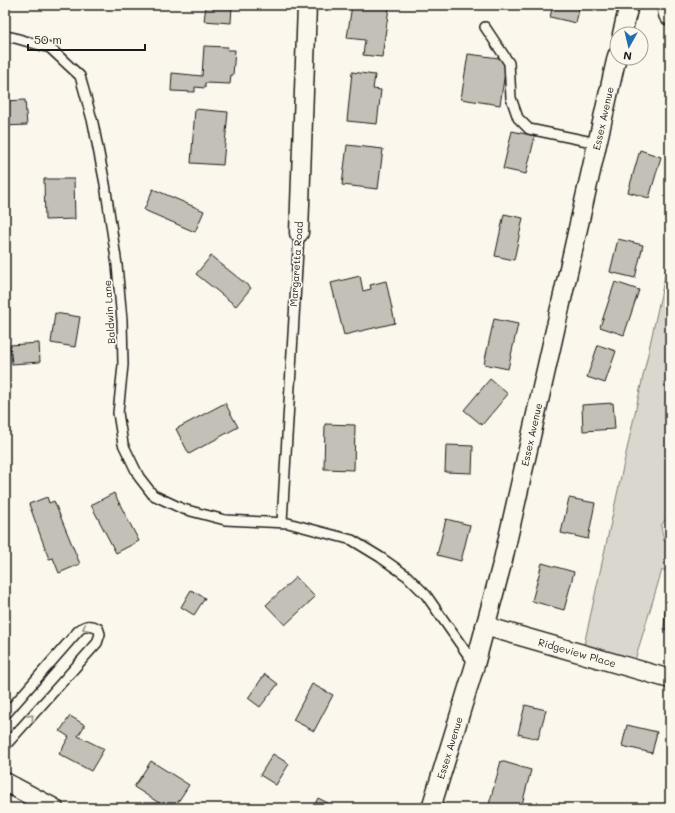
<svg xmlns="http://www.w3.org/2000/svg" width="675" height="813" font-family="Mali,sans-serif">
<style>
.green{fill:#dad7ce;stroke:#7b7a75}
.building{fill:#c3c0b8;stroke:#1c1c1c}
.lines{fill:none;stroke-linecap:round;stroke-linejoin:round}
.service-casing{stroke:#1c1c1c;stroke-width:12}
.minor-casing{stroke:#1c1c1c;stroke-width:21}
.secondary-casing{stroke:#1c1c1c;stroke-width:25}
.service{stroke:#fbf7ec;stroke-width:9}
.minor{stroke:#fbf7ec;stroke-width:18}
.secondary{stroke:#fbf7ec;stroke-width:22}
.oneway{stroke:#97948e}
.labels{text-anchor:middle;stroke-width:3.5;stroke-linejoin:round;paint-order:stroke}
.street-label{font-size:10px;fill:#1c1c1c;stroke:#fbf7ec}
</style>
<rect width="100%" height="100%" fill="#fbf7ec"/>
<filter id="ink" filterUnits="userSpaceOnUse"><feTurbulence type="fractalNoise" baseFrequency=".025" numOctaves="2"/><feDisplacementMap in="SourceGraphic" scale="8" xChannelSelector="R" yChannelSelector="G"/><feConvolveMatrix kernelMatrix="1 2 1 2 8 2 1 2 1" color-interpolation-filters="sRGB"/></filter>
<g filter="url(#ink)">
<path class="green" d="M670,246V512L661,526L664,541L670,542V571L662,570L632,670L582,654L667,267Z"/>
<path class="building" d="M206,5H232L231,23L204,21Z
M352,5H366L389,8L382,57L363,55L365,40L347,38Z
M553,5H580L576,23L550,17Z
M204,46L228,47L227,50H235L233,75H231L230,84L205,83V88L195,87V92L171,91L172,73L202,76Z
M468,54L507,59L500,105L461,99Z
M352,72L375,75L373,89L381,90L377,124L347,121Z
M25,100L27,125L5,126V101Z
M195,109L228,112L223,165L191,163Z
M512,131L535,136L526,174L503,169Z
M347,145L383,149L378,189L342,185Z
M640,150L661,157L649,198L628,192Z
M44,179H74L75,219L45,220Z
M153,189L204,211L195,232L144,210Z
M504,214L523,218L514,260L495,256Z
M618,239L643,245L635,278L610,272Z
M211,256L251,288L236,306L196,274Z
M360,276L363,291L371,289L370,285L386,281L395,323L344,335L331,283Z
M615,282L639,290L624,335L600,327Z
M55,313L80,317L75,347L51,343Z
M494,319L518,324L508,369L484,364Z
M39,343L40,362L12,364L10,345Z
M598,345L616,351L605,383L587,377Z
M490,379L508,394L482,425L464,410Z
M225,403L238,427L189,454L176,429Z
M613,403L615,429L583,431L582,405Z
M325,424L355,425L354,470L324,469Z
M446,445L473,446L472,473L445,472Z
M114,493L139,541L116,553L91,505Z
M47,497L49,503L54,501L80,564L59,573L53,558L49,559L29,504Z
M569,498L595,503L588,539L561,533Z
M446,519L470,525L461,561L437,555Z
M542,563L574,572L564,610L532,601Z
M296,577L315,597L285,625L266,605Z
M191,590L205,598L194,615L181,607Z
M666,596H670V630L664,629Z
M265,674L278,684L260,707L248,698Z
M312,684L333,695L314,731L293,720Z
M525,705L546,710L538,739L518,734Z
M70,716L85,725L78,736L104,749L91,771L59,754L69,737L60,731Z
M627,725L657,732L652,753L622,746Z
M670,748V768L667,767Z
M273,754L289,764L276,785L260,775Z
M151,761L189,785L174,808H167L134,787Z
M501,761L531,770L521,808H488Z
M318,798L338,808H313Z"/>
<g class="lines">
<defs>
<path id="service" d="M485,27L509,63L511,98L518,118L529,129L597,143
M5,36L15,38L50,48L80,76L93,123L105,184L117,265L122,320L123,365L118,413L123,444L139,477L153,495L183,509L225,520L288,523L352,540L380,557L407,576L426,595L475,665
M282,522L299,233
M5,715L79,630C85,625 90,624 98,628L100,634L97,643L5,746"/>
<g id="minor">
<path d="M622,34L629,5"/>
<path d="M299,233L307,5"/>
<path id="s1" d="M485,626L670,679"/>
<path d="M5,782L54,808"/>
<path id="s2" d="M431,808L475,665L503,560L617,56"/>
</g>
<path id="secondary" d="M668,5L670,14"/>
</defs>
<use href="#service" class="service-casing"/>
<use href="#minor" class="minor-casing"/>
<use href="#secondary" class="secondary-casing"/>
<use href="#service" class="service"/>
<use href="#minor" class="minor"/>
<use href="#secondary" class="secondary"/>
</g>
<defs><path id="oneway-chevron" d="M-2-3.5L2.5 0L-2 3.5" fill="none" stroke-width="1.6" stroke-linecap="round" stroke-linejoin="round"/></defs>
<g class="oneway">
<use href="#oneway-chevron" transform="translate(85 628) rotate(156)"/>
<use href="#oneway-chevron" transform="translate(31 717) rotate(-48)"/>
</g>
</g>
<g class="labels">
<g class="street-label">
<text dy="4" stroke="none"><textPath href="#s2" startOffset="711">Essex Avenue</textPath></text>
<text transform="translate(296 264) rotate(-86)" y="4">Margaretta Road</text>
<text transform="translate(109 312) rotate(-94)" y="4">Baldwin Lane</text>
<text dy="4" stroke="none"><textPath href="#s2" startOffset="387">Essex Avenue</textPath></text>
<text dy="4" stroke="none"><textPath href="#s1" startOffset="96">Ridgeview Place</textPath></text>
<text dy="4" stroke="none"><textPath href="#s2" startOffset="63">Essex Avenue</textPath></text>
</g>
</g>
<rect width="675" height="813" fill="none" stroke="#fbf7ec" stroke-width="20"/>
<rect x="10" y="10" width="655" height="793" fill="none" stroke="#1c1c1c" stroke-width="1.5" filter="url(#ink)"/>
<g transform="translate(629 46) rotate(188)"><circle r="19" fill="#fbf7ec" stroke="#a29f99"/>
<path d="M0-3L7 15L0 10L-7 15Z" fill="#1f6fb2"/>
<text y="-6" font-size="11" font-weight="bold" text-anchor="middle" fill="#1c1c1c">N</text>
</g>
<path d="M28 44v6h117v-6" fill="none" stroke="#1c1c1c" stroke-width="2"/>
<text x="34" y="44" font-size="12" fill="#1c1c1c" stroke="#fbf7ec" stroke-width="3" paint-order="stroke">50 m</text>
</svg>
